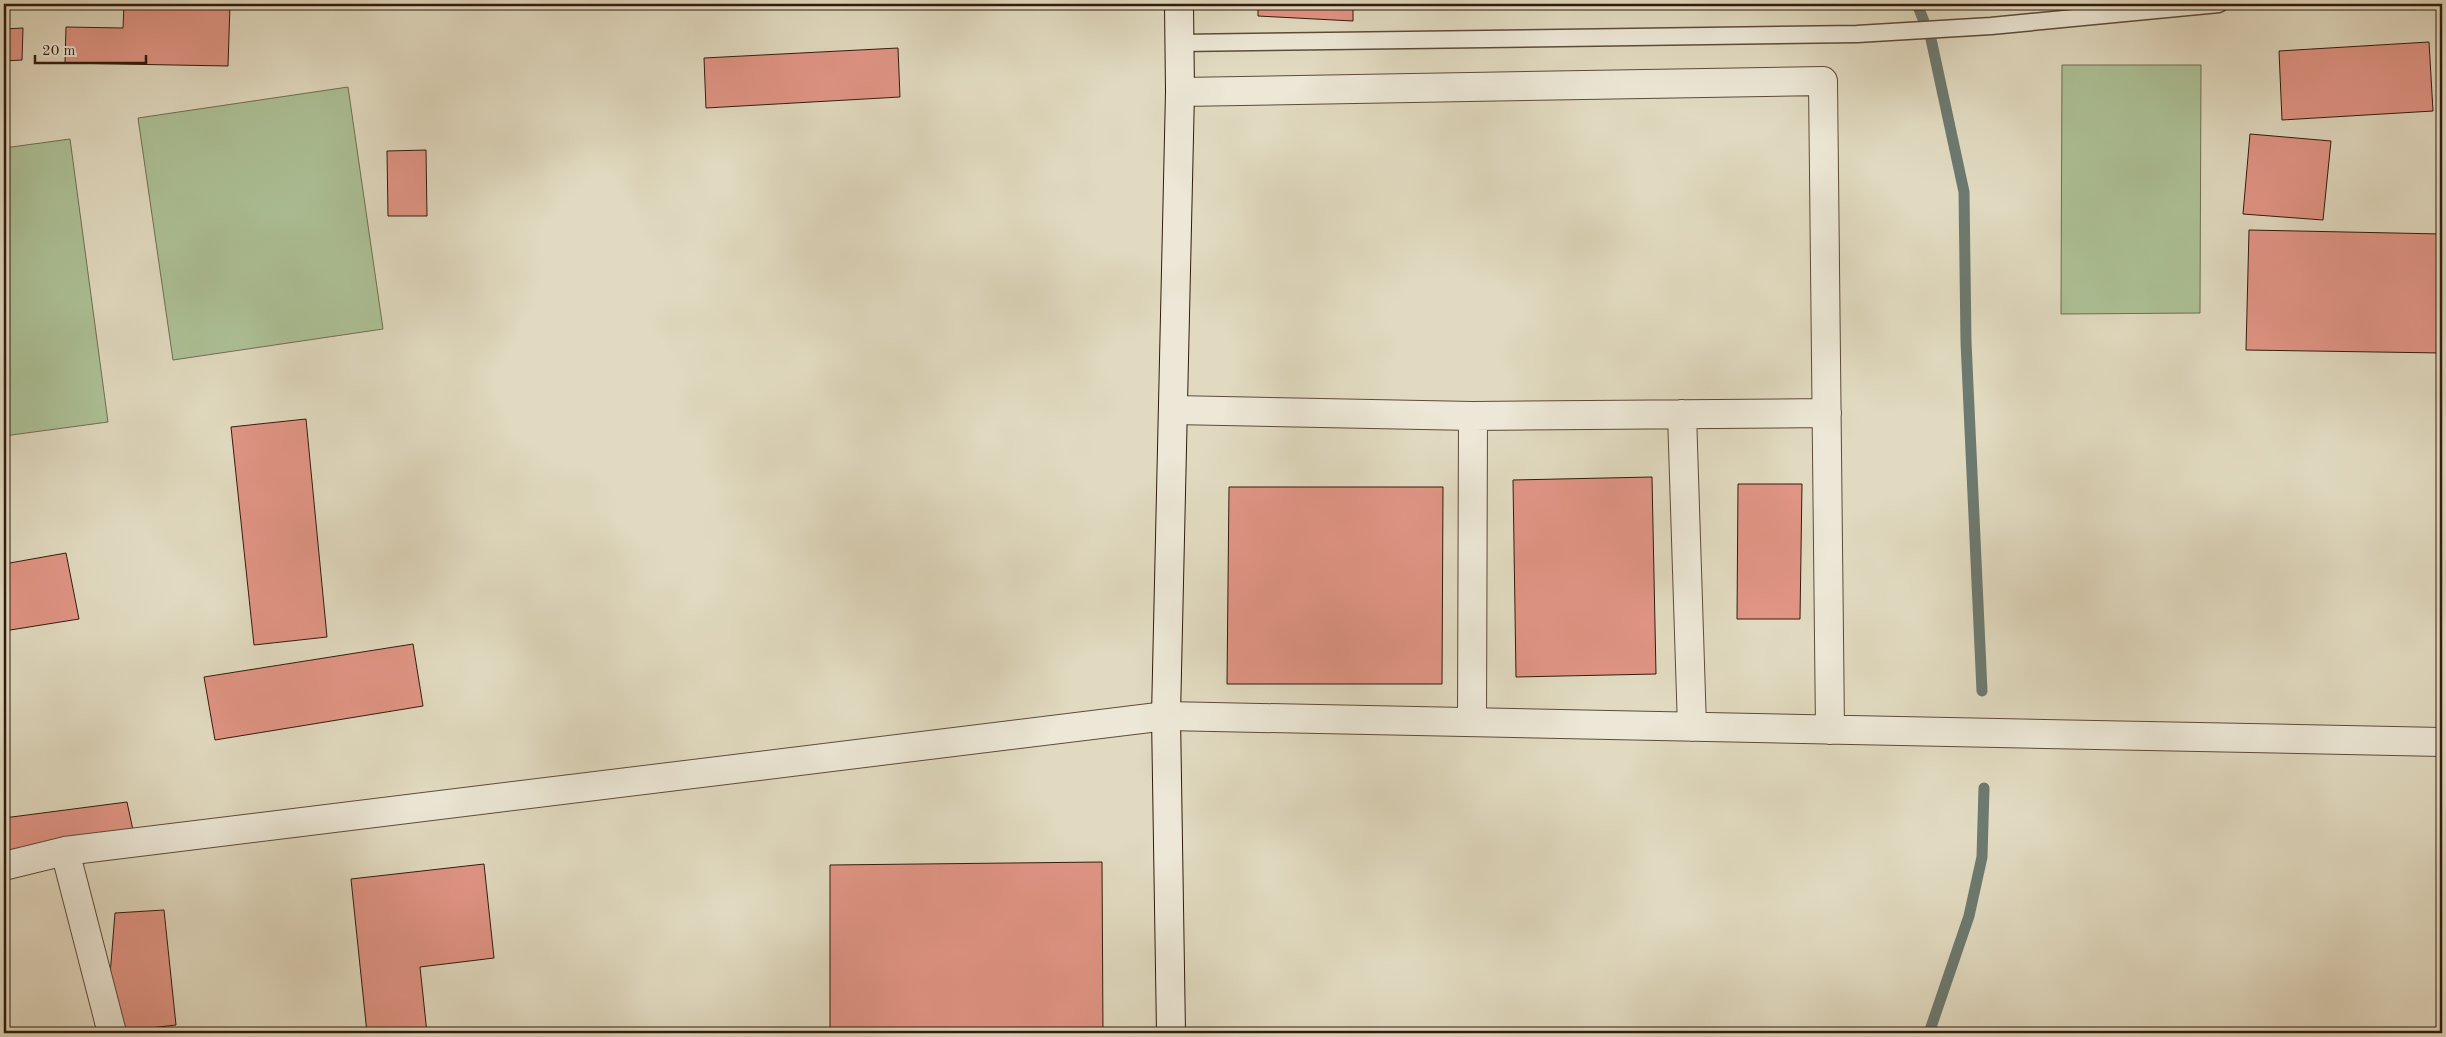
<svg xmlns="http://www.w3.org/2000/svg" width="2446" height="1037" font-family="'Old Standard TT',serif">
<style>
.green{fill:#adc197;stroke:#706e52}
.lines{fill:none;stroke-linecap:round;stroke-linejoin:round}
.stream{stroke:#6d7a70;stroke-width:11}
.building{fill:#e19585;stroke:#321b0c}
.lane-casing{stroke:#5e4b39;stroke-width:19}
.street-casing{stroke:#5e4b39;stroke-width:30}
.secondary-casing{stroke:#321b0c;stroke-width:30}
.lane{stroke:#ece7d6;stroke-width:16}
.street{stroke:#ece7d6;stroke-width:28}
.secondary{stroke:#ece7d6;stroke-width:28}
</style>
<rect width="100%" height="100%" fill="#e1dac0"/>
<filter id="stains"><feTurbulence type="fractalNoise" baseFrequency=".004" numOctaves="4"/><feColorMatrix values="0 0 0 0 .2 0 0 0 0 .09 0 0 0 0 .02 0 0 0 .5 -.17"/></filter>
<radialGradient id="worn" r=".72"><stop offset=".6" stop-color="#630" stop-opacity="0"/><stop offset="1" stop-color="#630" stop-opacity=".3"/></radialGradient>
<path class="green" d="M2062,65H2201L2200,313L2061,314Z
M348,87L383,329L173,360L138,118Z
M70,139L108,422L4,436V148Z"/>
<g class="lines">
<path class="stream" d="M1917,4L1931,39L1964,192L1966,342L1982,691
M1929,1033L1969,916L1982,857L1984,788"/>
</g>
<path class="building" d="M124,4H230L228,66L65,63L66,27L123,28Z
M1258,4H1353V21L1258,16Z
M23,28L22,60L4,61V29Z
M2429,42L2433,111L2282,120L2279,51Z
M898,48L900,97L706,108L704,58Z
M2250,134L2331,141L2323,220L2243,214Z
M426,150L427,216H388L387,151Z
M2249,230L2442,234V353L2246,350Z
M306,419L327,637L254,645L231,427Z
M1652,477L1656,674L1516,677L1513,480Z
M1738,484H1802L1800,619H1737Z
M1229,487H1443L1442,684H1227Z
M66,553L79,619L4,631V564Z
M413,644L423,706L215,740L204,677Z
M127,802L134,835L4,852V818Z
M1102,862L1103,1033H830V865Z
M484,864L494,958L420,967L427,1033H367L351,879Z
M164,910L176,1025L116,1032L108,1000L115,913Z"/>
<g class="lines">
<defs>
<path id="lane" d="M1179,43L1857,34L1991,26L2219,4"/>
<path id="street" d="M1180,92L1823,81L1830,730
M1174,410L1473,416L1827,413
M1682,414L1692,727
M1472,722L1473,416
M65,851L112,1033
M4,866L65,851L1166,716L2442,742"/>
<path id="secondary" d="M1171,1033L1166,716L1180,92L1179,4"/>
</defs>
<use href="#lane" class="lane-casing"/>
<use href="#street" class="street-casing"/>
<use href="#secondary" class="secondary-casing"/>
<use href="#lane" class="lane"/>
<use href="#street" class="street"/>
<use href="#secondary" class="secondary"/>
</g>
<rect width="2446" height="1037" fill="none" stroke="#e1dac0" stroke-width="20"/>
<rect x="5" y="5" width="2436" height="1027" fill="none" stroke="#321b0c" stroke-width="2.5"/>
<rect x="10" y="10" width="2426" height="1017" fill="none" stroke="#321b0c"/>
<path d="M35 55v8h111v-8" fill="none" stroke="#321b0c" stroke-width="2.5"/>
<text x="42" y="55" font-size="15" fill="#321b0c" stroke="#ece7d6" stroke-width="4" paint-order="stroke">20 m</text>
<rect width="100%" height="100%" filter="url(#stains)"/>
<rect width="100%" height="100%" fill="url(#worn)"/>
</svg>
